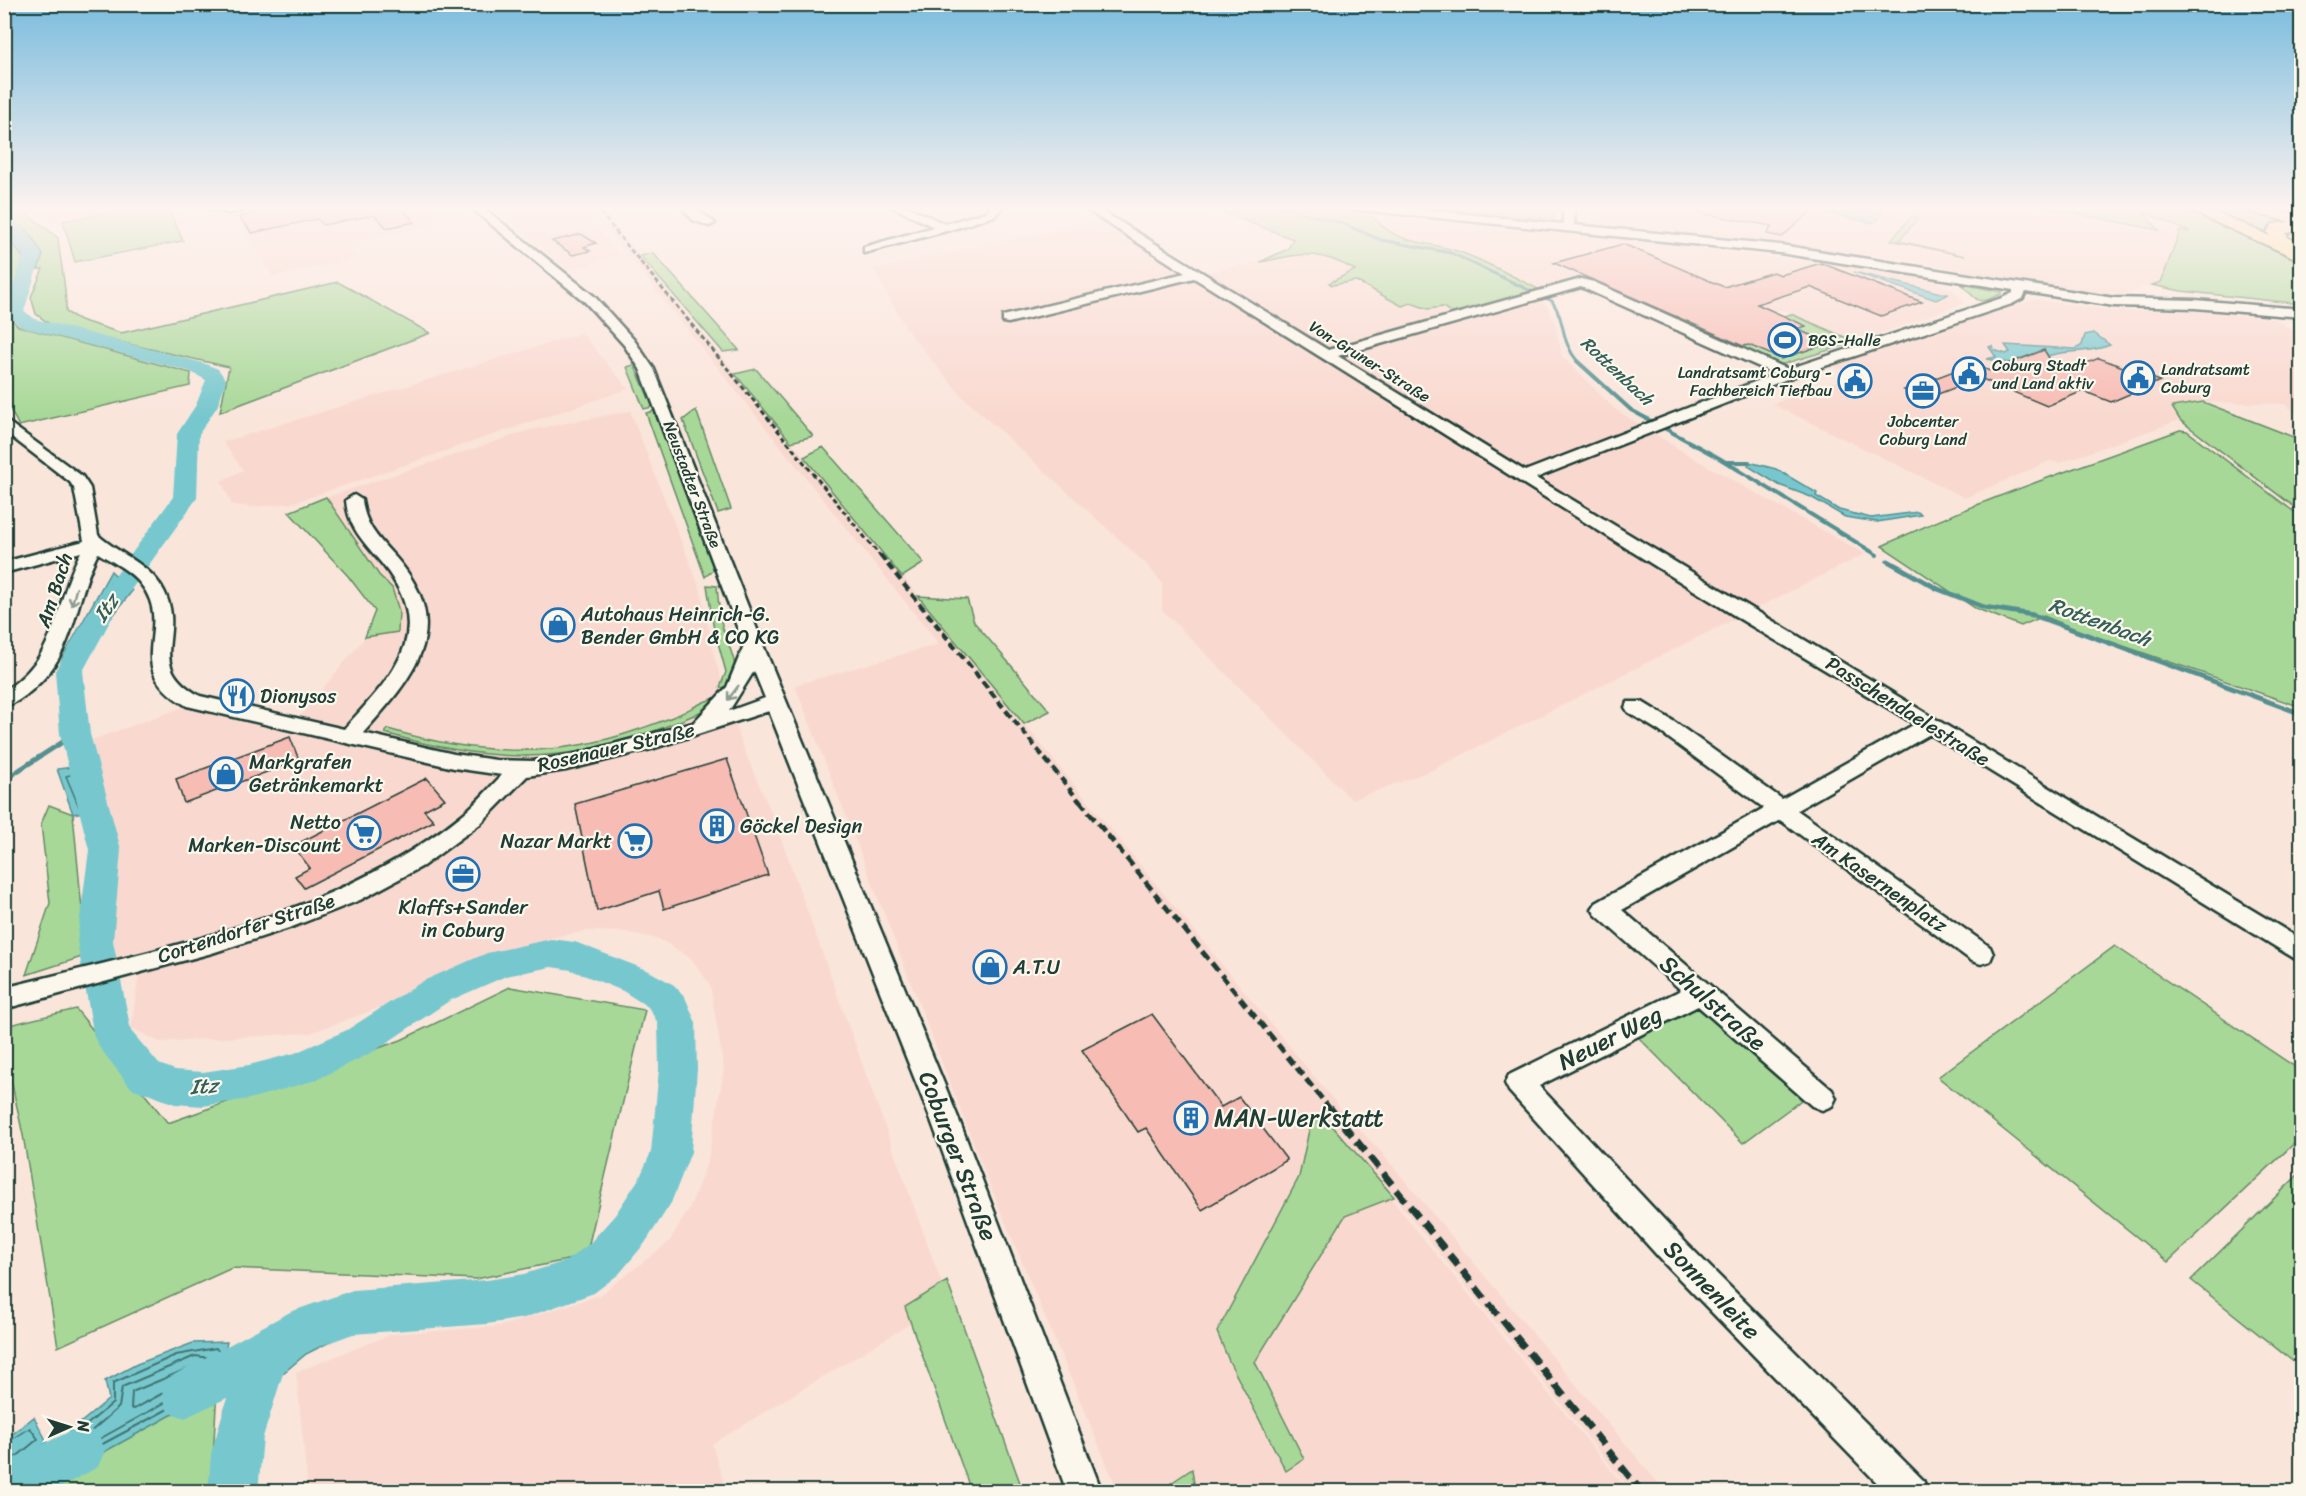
<svg xmlns="http://www.w3.org/2000/svg" width="2306" height="1496" font-family="Sriracha,sans-serif">
<style>
.built{fill:#f9d9cf}
.green{fill:#a8d898;stroke:#648a66;stroke-width:1.5}
.water{fill:#77c8ce;stroke:#549090;stroke-width:1.5}
.lines{fill:none;stroke-linecap:round;stroke-linejoin:round}
.shore-far1{stroke:#427572;stroke-width:1.5}
.shore{stroke:#427572;stroke-width:2}
.stream-far2{stroke:#549090;stroke-width:3}
.stream-far1{stroke:#549090;stroke-width:4}
.stream{stroke:#549090;stroke-width:5}
.river{fill:#77c8ce;fill-rule:evenodd}
.building{fill:#f7bcb4;stroke:#1f3d34;stroke-width:1.5}
.minor-casing{stroke:#1f3d34;stroke-width:5}
.highway-casing{stroke:#1f3d34;stroke-width:4}
.minor{fill:#fbf7ec;fill-rule:evenodd}
.highway{fill:#fdde96;fill-rule:evenodd}
.rail-far3{stroke:#1f3d34;stroke-width:3;stroke-dasharray:5 3;stroke-linecap:butt}
.rail-far2{stroke:#1f3d34;stroke-width:4.5;stroke-dasharray:8 4.5;stroke-linecap:butt}
.rail-far1{stroke:#1f3d34;stroke-width:5;stroke-dasharray:10 5;stroke-linecap:butt}
.rail{stroke:#1f3d34;stroke-width:7;stroke-dasharray:14 7;stroke-linecap:butt}
.oneway{stroke:#8d9a90}
.labels{text-anchor:middle;stroke-width:4.5;stroke-linejoin:round;paint-order:stroke}
.far-poi-label{font-size:16px;fill:#1f3d34;stroke:#fbf7ec;text-anchor:start}
.far-street-label{font-size:16px;fill:#1f3d34;stroke:#fbf7ec}
.far-water-label{font-size:18px;font-style:italic;fill:#35605a;stroke:#fbf7ec}
.street-label{font-size:20px;fill:#1f3d34;stroke:#fbf7ec}
.poi-label{font-size:20px;fill:#1f3d34;stroke:#fbf7ec;text-anchor:start}
.water-label{font-size:21px;font-style:italic;fill:#35605a;stroke:#fbf7ec}
.near-street-label{font-size:24px;fill:#1f3d34;stroke:#fbf7ec}
.near-poi-label{font-size:24px;fill:#1f3d34;stroke:#fbf7ec;text-anchor:start}
</style>
<rect width="100%" height="100%" fill="#fae5db"/>
<filter id="ink" filterUnits="userSpaceOnUse"><feTurbulence type="fractalNoise" baseFrequency=".0167" numOctaves="2"/><feDisplacementMap in="SourceGraphic" scale="12" xChannelSelector="R" yChannelSelector="G"/><feConvolveMatrix kernelMatrix="1 2 1 2 8 2 1 2 1" color-interpolation-filters="sRGB"/></filter>
<g filter="url(#ink)">
<path class="built" d="M27,206H138L51,223Z
M183,206H437L439,210L432,225L347,244L356,259L273,277L232,214L194,212Z
M491,206H581L619,255L569,270Z
M588,206H598L1346,1115L1381,1152L1665,1491H1631L1394,1197L1338,1133L1628,1491H1118L988,1181L795,685L939,644Z
M1589,206H2060L2170,226L2180,231L2160,282L2118,296L1986,276L1901,258L1600,226L1589,219Z
M1371,216L1663,243L1857,268L1930,279L1952,289L1963,299L1962,304L1856,342L1783,310L1705,333L1595,284L1540,290L1461,253L1413,243L1383,229Z
M1099,221L1185,276L1307,252L1356,270L1344,277L1402,306L1411,303L1428,309L1443,307L1453,314L1524,294L1547,306L1555,323L1562,356L1615,409L1695,459L1865,554L1430,771L1352,800L1162,610V583L1146,564L962,396L908,332L873,269Z
M2036,299L2113,311H2193L2274,319L2301,335V416L2284,404L2203,402L2173,407L2180,420L2059,463L2050,461L1965,498L1772,404L1854,375L1833,365Z
M582,333L628,389L293,503L253,507L232,505L221,481L243,470L223,442Z
M630,411L701,591L715,659L742,745L774,819L948,1301L712,1444L726,1491H308L296,1372L392,1334L501,1326L600,1295L669,1242L689,1209L708,1160L724,1069L710,985L692,959L659,939L625,932L586,931L551,938L431,977L382,1007L311,1033L160,1042L131,1028L139,973L101,953L78,745L189,705L220,716L291,733L298,719L365,637L397,632L392,588L379,575L327,497L530,430Z"/>
<path class="green" d="M5,206H17L58,238C60,263 67,287 66,312L80,320L121,333L338,282L430,333L220,412L229,367L54,327L36,314L31,297L43,269H38L43,255L16,223L5,215Z
M144,206H167L183,241L75,262L63,221Z
M1206,206H1330L1366,210C1402,250 1416,237 1460,252C1487,262 1514,277 1540,290L1453,314L1443,307L1428,309L1411,303L1402,306L1356,281L1332,285L1329,283L1355,270C1316,248 1301,254 1260,262L1288,249L1293,239Z
M1375,206H1554V218L1517,217L1514,220Z
M2037,206H2181L2301,259V304L2181,291L2152,285L2161,282L2180,231L2190,232L2143,212L2159,230Z
M2194,206H2233L2301,223L2276,224L2268,228L2266,232L2270,238Z
M1912,216L1919,217L1899,241L1965,256L1891,240Z
M10,239L25,260C21,282 9,294 9,317L18,326L191,373L190,386L19,426L5,400L4,241Z
M653,253L739,350L723,352L640,256Z
M1961,284L2002,292L2001,294C1976,306 1980,302 1961,284Z
M1791,314L1856,342L1780,365L1713,338Z
M634,365L653,407L644,409L627,367Z
M756,369L813,436L791,442L735,374Z
M2203,402L2301,440V512L2180,420L2172,407Z
M696,410L731,509L718,513L683,420Z
M654,411L714,569L705,577L646,413Z
M2180,430L2187,431L2301,517V707L2080,631L2044,616L2021,626L1975,608L1882,546C1979,500 2080,467 2180,430Z
M823,447L924,563L902,577L804,457Z
M326,497L379,575L392,588L399,611L398,632L365,637L375,611L348,576L289,512Z
M707,585L717,586C718,599 719,612 722,625C728,650 742,662 731,690L720,687L726,672L713,624Z
M918,596L967,599L974,622L1050,711L1024,724Z
M722,697C705,712 683,720 662,728C564,767 484,762 385,733L388,729C472,754 552,760 637,730C651,725 666,720 680,714C695,707 705,699 722,697Z
M49,805L73,814L83,921L82,957L26,975L50,903L41,824Z
M2115,946L2301,1071V1137L2168,1262L1938,1077Z
M510,987L645,1010L586,1256L476,1279L232,1268L58,1347L23,1135L5,1052V1026L76,1009L168,1123L401,1040Z
M1704,1004L1807,1096L1743,1143L1639,1038Z
M1322,1114L1394,1197L1345,1216L1255,1362L1304,1459L1286,1471L1229,1361L1217,1332L1299,1177L1309,1130Z
M2301,1172V1368L2191,1280Z
M947,1281L1023,1491H971L905,1307Z
M217,1390L211,1491L35,1492L47,1483Z
M1192,1469L1195,1491H1164L1171,1483Z"/>
<path class="water" d="M1845,206L1882,210L1878,220L1872,223L1826,213L1828,210L1822,209L1840,212Z
M5,215L29,232L43,255L38,269L22,273L25,260L5,234Z
M1854,272L1945,294H1949L1936,300Z
M2094,333L2110,345C2088,354 2068,349 2048,356L2044,350L2010,363L1986,359L1996,357L1989,347L1992,346L1994,350L2006,354L2010,352L2005,345L2076,349L2082,345L2085,335Z
M1749,462L1776,469L1817,493L1816,496L1839,510L1871,518L1918,512L1921,515L1877,522L1845,517L1811,497L1779,485L1748,466Z
M111,571L132,591L80,658V664L62,659Z
M88,765L106,808L73,814L57,769Z
M328,1300L361,1301L330,1342L306,1354L281,1375L247,1369C271,1325 283,1319 328,1300Z
M227,1342L217,1390L47,1483L43,1454L109,1399L105,1381L137,1364L193,1343Z
M34,1417L47,1442L5,1474V1440Z"/>
<g class="lines">
<path class="shore-far1" d="M18,234L24,236L36,255L35,259L31,258L17,238Z
M111,583H115L122,593L85,641H81L80,637Z
M82,772L96,802L79,807L66,776Z"/>
<path class="shore" d="M329,1306H344L346,1310L326,1337L302,1349L279,1368L259,1364C267,1331 301,1319 329,1306Z
M326,1316L329,1320L318,1332L276,1360L270,1359C277,1334 304,1325 326,1316Z
M216,1348L219,1352L211,1386L52,1471L50,1455L113,1403V1383L176,1355Z
M195,1356L210,1358L204,1381L76,1452L72,1451L73,1447L119,1407L122,1387Z
M194,1366L198,1369L196,1375L134,1409L131,1408L132,1392Z
M4,1444L30,1428L38,1439L4,1467"/>
<path class="stream-far2" d="M1279,206L1341,223L1381,240L1451,253L1552,301C1567,323 1559,339 1578,362"/>
<path class="stream-far1" d="M1577,361L1631,410L1719,458L1877,555
M1726,462H1749"/>
<path class="stream" d="M1888,561L1938,589L1984,607L2033,615L2302,714
M4,783L16,772L75,734"/>
<path class="river" d="M4,217L17,222L41,256L24,311L35,319L203,363L218,369L226,380L218,405L199,434L197,498L115,612L83,671L90,734L121,850L113,941L131,1031L159,1064L175,1070L203,1072L249,1065L295,1053L347,1030L423,981L487,953L551,939L575,942L649,971L674,985L685,997L696,1023L697,1069L691,1152L671,1203L645,1243L619,1274L594,1293L524,1318L487,1324L353,1334L317,1347L286,1364L263,1437L258,1492H208L211,1454L227,1398L185,1418L168,1412L162,1395L168,1378L290,1312L353,1290L487,1280L524,1274L566,1261L589,1244L615,1215L640,1177L651,1152L659,1069L658,1023L648,1007L623,991L571,970L551,967L506,976L449,1001L373,1052L316,1080L249,1099L203,1106L175,1104L131,1088L100,1048L94,1037L77,941L89,850L60,734L55,671L89,612L173,497L177,434L196,405L206,380L189,371L21,327L5,312L23,256L4,228Z
M81,1426L98,1433L105,1450L98,1467L52,1492H4V1463Z"/>
</g>
<path class="building" d="M291,206H399L415,222L387,228L374,215L323,225L317,219L252,233L239,217Z
M1700,206H1817L1782,237L1767,234L1772,226L1699,213Z
M581,234L596,243L584,247L590,251L573,255L552,241Z
M1623,244L1724,287L1773,272L1781,275L1821,263L1922,302L1881,316L1810,287L1757,304L1806,326L1796,329L1829,343L1781,359L1749,345L1743,346L1554,263Z
M2044,350L2052,363L2070,370L2099,358L2160,381L2111,402L2083,391L2047,406L1980,378L1925,399L1904,390L1972,364L1990,371Z
M290,737L299,760L184,803L176,779Z
M727,759L768,875L664,909L659,891L597,911L575,804Z
M427,778L445,799L424,810L434,821L304,888L295,876L310,868L293,846Z
M1152,1014L1221,1107L1239,1097L1287,1160L1202,1210L1146,1128L1138,1132L1082,1050Z"/>
<g class="lines">
<defs>
<path id="minor" d="M197,206H272L229,213Z
M469,206H481L594,296L634,340L654,369L760,637L765,641L763,645L959,1120L1102,1492H1067L931,1120L769,711L651,749L566,770L527,776L480,824L423,866L360,900L292,927L212,953L4,1009V988C161,948 335,918 463,814C477,803 489,788 502,775L454,768L187,706C119,667 174,631 143,587C132,571 114,563 98,553C73,601 78,651 32,690C24,697 15,704 4,706V691C61,655 53,604 81,552L4,573V562L84,541L74,488L70,482L4,431V419L82,476L90,488L98,535C120,555 150,564 164,591C187,636 143,664 200,696L344,729C396,672 439,630 378,559C362,540 348,526 346,500L354,495L362,500C365,526 379,539 396,558C457,628 414,676 363,733L454,754L496,760L533,761L576,754L693,723L727,687L744,645L640,369L624,345L585,302ZM754,671L765,698L729,711Z
M680,206H692L715,223L709,226L693,220Z
M891,206H906L945,224L986,212L990,209L988,206H1000L1002,209L994,216L950,230L864,253V247L934,227Z
M1081,206H1094L1328,350L1581,279L1594,282L1788,369L2002,298L2013,293V290L1780,253L1351,209L1346,206H1389L1563,224V206H1575L1574,225L1780,245L2114,298L2195,300L2302,309V317L2195,308L2114,306L2026,292L2023,298L2012,304L1792,377L1536,478L2302,940V963L1930,734L1797,810L1990,947L1993,954L1990,961L1981,964L1972,961L1780,820L1622,910L1832,1090L1836,1098L1832,1106L1822,1110L1812,1106L1698,1006L1539,1086L1687,1244L1923,1480L1928,1492H1886L1665,1264L1509,1091L1505,1083L1509,1075L1681,990L1596,915L1592,909L1596,903L1764,808L1659,731L1628,712L1625,707L1628,702H1642L1673,721L1782,799L1915,724L1740,619L1194,278L1008,323L1003,322V316L1185,273ZM1581,287L1775,374L1525,471L1338,356Z"/>
<path id="highway" d="M2179,206H2202L2270,236L2267,232L2273,224L2290,222L2241,210L2239,206H2269L2302,215V231L2285,233L2289,238L2302,243V261Z"/>
</defs>
<use href="#minor" class="minor-casing"/>
<use href="#highway" class="highway-casing"/>
<use href="#minor" class="minor"/>
<use href="#highway" class="highway"/>
<path class="rail-far3" d="M595,206L881,557"/>
<path class="rail-far2" d="M880,555L1080,802"/>
<path class="rail-far1" d="M1079,800L1331,1110"/>
<path class="rail" d="M1330,1108L1642,1492"/>
</g>
<defs><path id="oneway-shaft" d="M-6 0H5M1.5-3L5.5 0L1.5 3" fill="none" stroke-width="1.6" stroke-linecap="round" stroke-linejoin="round" transform="scale(1.5)"/></defs>
<g class="oneway">
<use href="#oneway-shaft" transform="translate(74 597) rotate(105)"/>
<use href="#oneway-shaft" transform="translate(733 693) rotate(127)"/>
</g>
</g>
<linearGradient id="sky" x2="0" y2="1"><stop stop-color="#7bbcde"/><stop offset="0.5" stop-color="#fdf3ef"/><stop offset="1" stop-color="#fdf3ef" stop-opacity="0"/></linearGradient>
<rect width="2306" height="416" fill="url(#sky)"/>
<defs>
<symbol id="stadium-ring" viewBox="-11 -11 22 22"><circle r="9.5" fill="#fbf7ec" stroke="#1f6fb2" stroke-width="1.5"/><path d="M0-5a6.5 5 0 1 0 0 10a6.5 5 0 1 0 0-10ZM-3.5-1.8h7v3.6h-7Z" fill="#1f6fb2"/></symbol>
<symbol id="civic-ring" viewBox="-11 -11 22 22"><circle r="9.5" fill="#fbf7ec" stroke="#1f6fb2" stroke-width="1.5"/><path d="M-.6-6.5H3V-4.5H.6V-3L4-1V1h2V6H-6V1h2V-1L-.6-3ZM-1.2 2.5V6h2.4V2.5Z" fill="#1f6fb2"/></symbol>
<symbol id="office-ring" viewBox="-11 -11 22 22"><circle r="9.5" fill="#fbf7ec" stroke="#1f6fb2" stroke-width="1.5"/><path d="M-6-3h4V-5.5h4V-3h4V5H-6ZM-1-4.5V-3h2v-1.5ZM-6 0V1H6V0Z" fill="#1f6fb2"/></symbol>
<symbol id="shop-ring" viewBox="-11 -11 22 22"><circle r="9.5" fill="#fbf7ec" stroke="#1f6fb2" stroke-width="1.5"/><path d="M-5-2.5h2.3a2.7 3.5 0 0 1 5.4 0H5L5.5 6h-11ZM-1.5-2.5h3a1.5 2.3 0 0 0-3 0Z" fill="#1f6fb2"/></symbol>
<symbol id="restaurant-ring" viewBox="-11 -11 22 22"><circle r="9.5" fill="#fbf7ec" stroke="#1f6fb2" stroke-width="1.5"/><path d="M-5-6h1v4h1v-4h1v4h1v-4h1v5L-1.5 .5V6h-2V.5L-5-1ZM5-6V6H3V1.5H1.5Q1.5-4 5-6Z" fill="#1f6fb2"/></symbol>
<symbol id="building-ring" viewBox="-11 -11 22 22"><circle r="9.5" fill="#fbf7ec" stroke="#1f6fb2" stroke-width="1.5"/><path d="M-4-6H4V6H1V3H-1V6H-4ZM-2.5-4.3h1.7v1.8h-1.7ZM.8-4.3h1.7v1.8H.8ZM-2.5-1h1.7V.8h-1.7ZM.8-1h1.7V.8H.8Z" fill="#1f6fb2"/></symbol>
<symbol id="supermarket-ring" viewBox="-11 -11 22 22"><circle r="9.5" fill="#fbf7ec" stroke="#1f6fb2" stroke-width="1.5"/><path d="M-6-5.5h2.5l.6 2H6L4.5 2H-2.5L-4.4-4H-6ZM-1.5 3.2a1.3 1.3 0 1 0 .1 0ZM3 3.2a1.3 1.3 0 1 0 .1 0Z" fill="#1f6fb2"/></symbol>
</defs>
<g fill-rule="evenodd">
<use href="#stadium-ring" x="1766" y="321" width="38" height="38"/>
<use href="#civic-ring" x="1950" y="355" width="38" height="38"/>
<use href="#civic-ring" x="2119" y="359" width="38" height="38"/>
<use href="#civic-ring" x="1836" y="362" width="38" height="38"/>
<use href="#office-ring" x="1904" y="372" width="38" height="38"/>
<use href="#shop-ring" x="539" y="606" width="38" height="38"/>
<use href="#restaurant-ring" x="218" y="677" width="38" height="38"/>
<use href="#shop-ring" x="207" y="755" width="38" height="38"/>
<use href="#building-ring" x="698" y="807" width="38" height="38"/>
<use href="#supermarket-ring" x="345" y="814" width="38" height="38"/>
<use href="#supermarket-ring" x="616" y="822" width="38" height="38"/>
<use href="#office-ring" x="444" y="855" width="38" height="38"/>
<use href="#shop-ring" x="971" y="948" width="38" height="38"/>
<use href="#building-ring" x="1172" y="1099" width="38" height="38"/>
</g>
<g class="labels">
<g class="far-poi-label">
<text x="1808" y="346">BGS-Halle</text>
<text x="1992" y="371">Coburg Stadt<tspan x="1992" dy="18">und Land aktiv</tspan></text>
<text x="2161" y="375">Landratsamt<tspan x="2161" dy="18">Coburg</tspan></text>
<text x="1832" y="378" text-anchor="end">Landratsamt Coburg -<tspan x="1832" dy="18">Fachbereich Tiefbau</tspan></text>
<text x="1923" y="427" text-anchor="middle">Jobcenter<tspan x="1923" dy="18">Coburg Land</tspan></text>
</g>
<g class="far-street-label">
<text transform="translate(1370 361) rotate(32)" y="6">Von-Gruner-Straße</text>
<text transform="translate(693 484) rotate(69)" y="6">Neustadter Straße</text>
</g>
<g class="far-water-label">
<text transform="translate(1617 371) rotate(43)" y="6">Rottenbach</text>
</g>
<g class="street-label">
<text transform="translate(54 590) rotate(-72)" y="7">Am Bach</text>
<text transform="translate(1908 711) rotate(32)" y="7">Passchendaelestraße</text>
<text transform="translate(616 747) rotate(-13)" y="7">Rosenauer Straße</text>
<text transform="translate(1880 882) rotate(35)" y="7">Am Kasernenplatz</text>
<text transform="translate(246 928) rotate(-18)" y="7">Cortendorfer Straße</text>
</g>
<g class="poi-label">
<text x="581" y="621">Autohaus Heinrich-G.<tspan x="581" dy="23">Bender GmbH &amp; CO KG</tspan></text>
<text x="260" y="703">Dionysos</text>
<text x="249" y="769">Markgrafen<tspan x="249" dy="23">Getränkemarkt</tspan></text>
<text x="341" y="829" text-anchor="end">Netto<tspan x="341" dy="23">Marken-Discount</tspan></text>
<text x="740" y="833">Göckel Design</text>
<text x="612" y="848" text-anchor="end">Nazar Markt</text>
<text x="463" y="914" text-anchor="middle">Klaffs+Sander<tspan x="463" dy="23">in Coburg</tspan></text>
<text x="1013" y="974">A.T.U</text>
</g>
<g class="water-label">
<text transform="translate(106 608) rotate(-56)" y="7">Itz</text>
<text transform="translate(2100 622) rotate(20)" y="7">Rottenbach</text>
<text transform="translate(204 1086) rotate(-4)" y="7">Itz</text>
</g>
<g class="near-street-label">
<text transform="translate(1713 1003) rotate(41)" y="8">Schulstraße</text>
<text transform="translate(1610 1038) rotate(-27)" y="8">Neuer Weg</text>
<text transform="translate(958 1156) rotate(69)" y="8">Coburger Straße</text>
<text transform="translate(1712 1290) rotate(46)" y="8">Sonnenleite</text>
</g>
<g class="near-poi-label">
<text x="1214" y="1126">MAN-Werkstatt</text>
</g>
</g>
<rect width="2306" height="1496" fill="none" stroke="#fbf7ec" stroke-width="24"/>
<rect x="12" y="12" width="2282" height="1472" fill="none" stroke="#1f3d34" stroke-width="2" filter="url(#ink)"/>
<g transform="translate(69 1427) rotate(87)" stroke="#fbf7ec" stroke-width="4.5" paint-order="stroke">
<path d="M0-4.5L10 22L0 15L-10 22Z" fill="#1f3d34"/>
<text y="-9" font-size="16" font-weight="bold" text-anchor="middle" fill="#1f3d34">N</text>
</g>
</svg>
